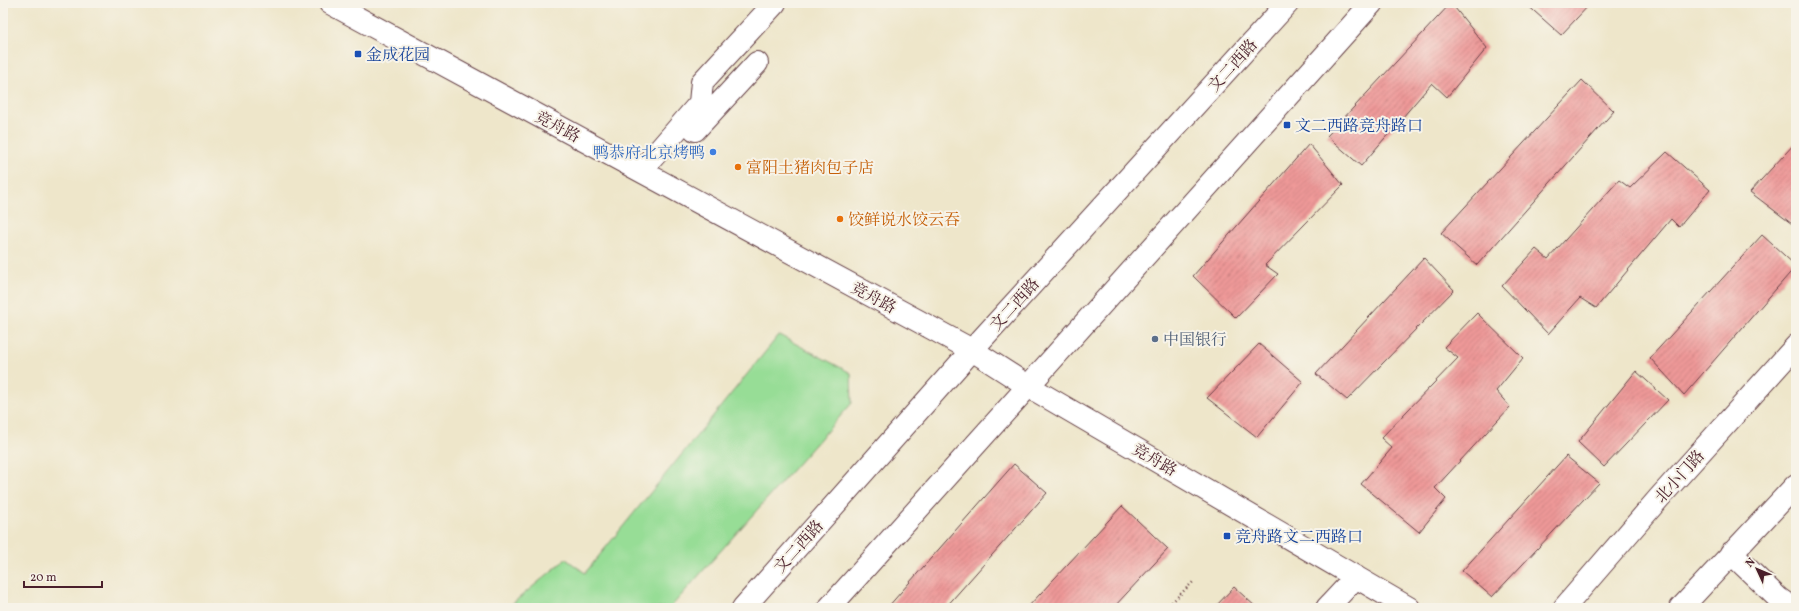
<svg xmlns="http://www.w3.org/2000/svg" width="1799" height="611" font-family="Vollkorn,'Noto Serif SC',serif">
<style>
.park{fill:#97dd96;stroke:#707e60}
.building{fill:url(#building-hatch)}
.lines{fill:none;stroke-linecap:round;stroke-linejoin:round}
.minor-casing{stroke:#633d43;stroke-width:24}
.major-casing{stroke:#633d43;stroke-width:24}
.path{stroke:#633d43;stroke-width:2.5;stroke-dasharray:1 3;stroke-linecap:butt}
.minor{stroke:#fff;stroke-width:22}
.major{stroke:#fff;stroke-width:22}
.transit-dot{fill:#1a4fb4;stroke:#f7f3e8;stroke-width:1.5}
.shop-dot{fill:#3f7fe0;stroke:#f7f3e8;stroke-width:1.5}
.food-dot{fill:#e8710a;stroke:#f7f3e8;stroke-width:1.5}
.service-dot{fill:#5c6f8a;stroke:#f7f3e8;stroke-width:1.5}
.labels{text-anchor:middle;stroke-width:4;stroke-linejoin:round;paint-order:stroke}
.transit-label{font-size:16px;fill:#164399;stroke:#f7f3e8;text-anchor:start}
.street-label{font-size:16px;fill:#4a1f2b;stroke:#f7f3e8}
.shop-label{font-size:16px;fill:#366cbe;stroke:#f7f3e8;text-anchor:end}
.food-label{font-size:16px;fill:#c56008;stroke:#f7f3e8;text-anchor:start}
.service-label{font-size:16px;fill:#4e5e75;stroke:#f7f3e8;text-anchor:start}
</style>
<defs>
<pattern id="building-hatch" width="6" height="6" patternUnits="userSpaceOnUse"><rect width="6" height="6" fill="#ee9998"/><path d="M-1 1l2-2M0 6l6-6M5 7l2-2" fill="none" stroke="#c37c7c"/></pattern>
</defs>
<rect width="100%" height="100%" fill="#f7f3e8"/>
<filter id="ink" filterUnits="userSpaceOnUse"><feTurbulence type="fractalNoise" baseFrequency=".025" numOctaves="2"/><feDisplacementMap in="SourceGraphic" scale="8" xChannelSelector="R" yChannelSelector="G"/><feConvolveMatrix kernelMatrix="1 2 1 2 8 2 1 2 1" color-interpolation-filters="sRGB"/></filter>
<filter id="wash" filterUnits="userSpaceOnUse"><feTurbulence type="fractalNoise" baseFrequency=".012" numOctaves="4" result="noise"/><feDisplacementMap in="SourceGraphic" scale="16" xChannelSelector="R" yChannelSelector="G"/><feGaussianBlur stdDeviation="0.9" result="paint"/><feColorMatrix in="noise" values="0 0 0 0 0 0 0 0 0 0 0 0 0 0 0 0 0 1.4 0 .05"/><feComposite in="paint" operator="in"/></filter>
<g filter="url(#wash)">
<rect width="100%" height="100%" fill="#eee6ca"/>
<path class="park" d="M779,335L851,373L852,403L670,608H507L566,559L585,573Z"/>
<g id="blocks">
<path class="building" d="M1451,3L1487,48L1447,97L1432,83L1361,166L1327,136Z
M1525,3H1591L1561,35Z
M1582,80L1614,111L1477,265L1441,233Z
M1796,142V227L1750,192Z
M1309,144L1343,185L1265,265L1278,274L1236,318L1193,276Z
M1667,152L1710,190L1679,227L1671,219L1596,308L1580,298L1548,334L1502,286L1536,249L1548,259L1619,180L1630,188Z
M1762,235L1796,266L1684,395L1650,358Z
M1424,258L1454,290L1347,400L1316,374Z
M1477,313L1523,358L1496,391L1510,407L1435,488L1446,499L1419,532L1361,484L1392,448L1381,438L1458,358L1444,347Z
M1259,344L1303,382L1257,437L1207,398Z
M1636,371L1668,400L1604,467L1578,442Z
M1566,456L1599,483L1492,597L1462,571Z
M1014,464L1047,493L945,608H887Z
M1122,506L1168,549L1113,608H1027Z
M1234,587L1257,608H1214Z"/>
</g>
</g>
<g filter="url(#ink)">
<use href="#blocks" fill-opacity="0" stroke="#633d43" stroke-width="1"/>
<g class="lines">
<defs>
<path id="minor" d="M330,3L972,350L1028,386L1409,608
M695,130L757,63
M641,171L700,103L702,82L775,3
M1731,553L1778,598L1792,608
M1327,608L1356,577
M1564,608L1659,498L1796,346
M1681,608L1796,485"/>
<path id="major" d="M743,608L972,350L1288,3
M829,608L1372,3"/>
</defs>
<use href="#minor" class="minor-casing"/>
<use href="#major" class="major-casing"/>
<path class="path" d="M1166,608L1193,582"/>
<use href="#minor" class="minor"/>
<use href="#major" class="major"/>
</g>
</g>
<g class="transit-dot">
<rect x="354" y="50" width="8" height="8" rx="2"/>
<rect x="1283" y="121" width="8" height="8" rx="2"/>
<rect x="1223" y="532" width="8" height="8" rx="2"/>
</g>
<circle class="shop-dot" cx="713" cy="152" r="4"/>
<g class="food-dot">
<circle cx="738" cy="167" r="4"/>
<circle cx="840" cy="219" r="4"/>
</g>
<circle class="service-dot" cx="1155" cy="339" r="4"/>
<g class="labels">
<g class="transit-label">
<text x="366" y="60">金成花园</text>
<text x="1295" y="131">文二西路竞舟路口</text>
<text x="1235" y="542">竞舟路文二西路口</text>
</g>
<g class="street-label">
<text transform="translate(1232 65) rotate(-48)" y="6">文二西路</text>
<text transform="translate(558 126) rotate(28)" y="6">竞舟路</text>
<text transform="translate(874 297) rotate(28)" y="6">竞舟路</text>
<text transform="translate(1014 304) rotate(-48)" y="6">文二西路</text>
<text transform="translate(1155 459) rotate(30)" y="6">竞舟路</text>
<text transform="translate(1679 476) rotate(-48)" y="6">北小门路</text>
<text transform="translate(798 546) rotate(-48)" y="6">文二西路</text>
</g>
<g class="shop-label">
<text x="705" y="158">鸭恭府北京烤鸭</text>
</g>
<g class="food-label">
<text x="746" y="173">富阳土猪肉包子店</text>
<text x="848" y="225">饺鲜说水饺云吞</text>
</g>
<g class="service-label">
<text x="1163" y="345">中国银行</text>
</g>
</g>
<rect width="1799" height="611" fill="none" stroke="#f7f3e8" stroke-width="16"/>
<g transform="translate(1757 569) rotate(314)" stroke="#f7f3e8" stroke-width="3" paint-order="stroke">
<path d="M0-3L7 15L0 10L-7 15Z" fill="#4a1f2b"/>
<text y="-6" font-size="11" font-weight="bold" text-anchor="middle" fill="#4a1f2b">N</text>
</g>
<path d="M24 581v6h78v-6" fill="none" stroke="#4a1f2b" stroke-width="2"/>
<text x="30" y="581" font-size="12" fill="#4a1f2b" stroke="#f7f3e8" stroke-width="3" paint-order="stroke">20 m</text>
</svg>
